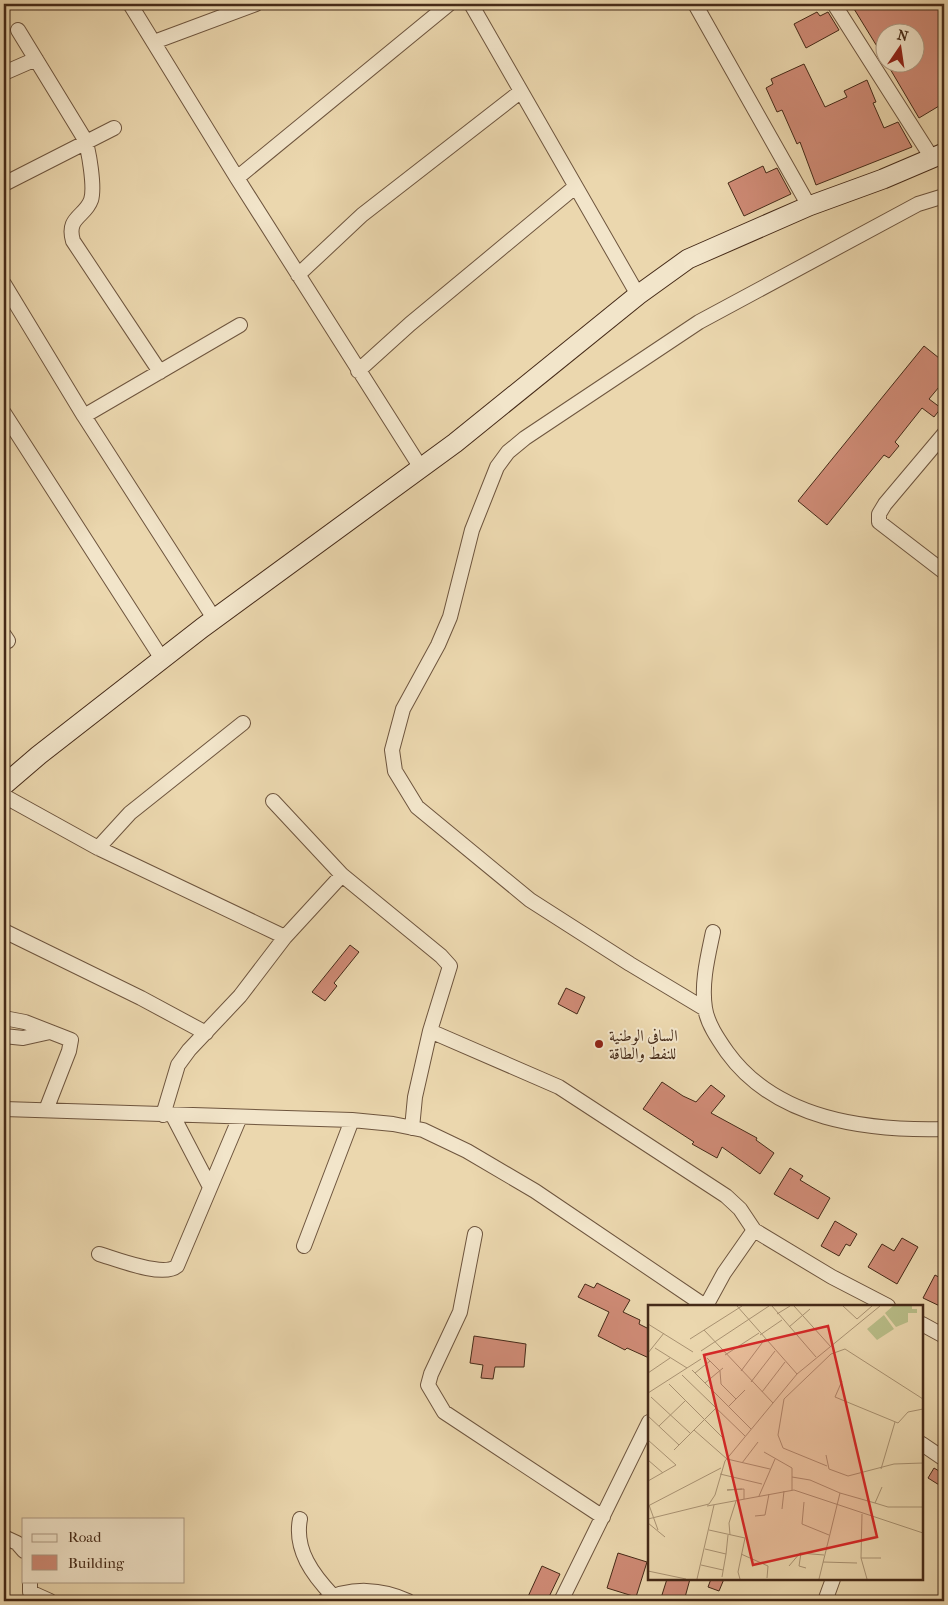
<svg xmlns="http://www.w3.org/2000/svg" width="948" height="1605" font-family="'IM FELL French Canon',Amiri,serif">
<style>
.building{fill:#cf8b76;stroke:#452a18}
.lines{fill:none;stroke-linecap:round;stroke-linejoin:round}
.street-casing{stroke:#6e553e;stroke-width:16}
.secondary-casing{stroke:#452a18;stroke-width:21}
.street{stroke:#f2e5ca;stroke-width:14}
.secondary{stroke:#f2e5ca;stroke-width:19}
.poi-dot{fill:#8f2418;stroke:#f2e5ca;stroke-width:2}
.labels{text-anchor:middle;stroke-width:4;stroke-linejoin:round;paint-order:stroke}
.poi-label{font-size:16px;fill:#452a18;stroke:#f2e5ca;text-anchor:start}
.inset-road{fill:none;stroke:#a99272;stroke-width:1}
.view{fill:#d62828;fill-opacity:0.15;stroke:#d62828;stroke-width:2.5}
.inset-edge{fill:none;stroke:#452a18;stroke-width:2.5}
</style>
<rect width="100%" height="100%" fill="#ebd7ae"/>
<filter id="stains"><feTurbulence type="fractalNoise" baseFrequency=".004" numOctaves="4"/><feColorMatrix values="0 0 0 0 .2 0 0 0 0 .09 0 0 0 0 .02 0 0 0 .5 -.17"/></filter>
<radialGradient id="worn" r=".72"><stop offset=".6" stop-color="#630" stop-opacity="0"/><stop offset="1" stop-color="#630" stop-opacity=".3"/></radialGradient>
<path class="building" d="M851,4H944V103L919,118L886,62H916V32H886V61Z
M817,12L820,16L828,12L839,30L806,48L794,24Z
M804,64L825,107L847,97L844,91L867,80L876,102L873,103L884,128L898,122L912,147L816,185L800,142L797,144L782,110L777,112L766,88L773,84L771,79Z
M763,166L766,173L777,168L791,194L744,216L728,183Z
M924,346L944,362V381L929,399L941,408L934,417L922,408L895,442L899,446L889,458L884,455L827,525L798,501Z
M350,945L359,952L334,983L337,986L325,1001L312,992Z
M566,988L585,997L577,1014L558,1004Z
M662,1082L683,1096L696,1102L711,1085L725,1096L711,1113L757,1138L756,1140L774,1153L760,1174L722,1147L717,1158L692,1144L694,1142L643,1109Z
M790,1168L803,1176L800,1180L830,1198L818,1219L774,1194Z
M835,1221L857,1234L850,1246L846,1244L839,1256L821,1246Z
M902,1238L918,1247L897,1284L868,1267L882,1244L894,1251Z
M935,1275L944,1280V1308L923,1298Z
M597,1283L630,1300L623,1312L640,1320L639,1324L649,1329V1358L627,1348L625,1350L598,1336L609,1312L578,1297L585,1284L594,1288Z
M474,1336L526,1344L524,1367H495L493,1379L481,1378L483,1365L470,1363Z
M934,1468L944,1474V1488L928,1478Z
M618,1553L647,1562L636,1597L607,1588Z
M542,1566L560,1574L547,1601H526Z
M667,1579H690L684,1601L661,1598Z
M711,1579H724L719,1591L708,1587Z"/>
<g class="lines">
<defs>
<path id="street" d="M130,4L237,178L421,468
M471,4L638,295
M695,4L809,206
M834,4L932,158
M18,30L84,138C89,149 95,188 91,200C85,217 66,217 73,241L160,372
M154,42L256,4
M4,73L36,59
M237,178L449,4
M4,184L114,128
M298,275L362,215L520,92
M4,284L84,416L215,620
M358,371L410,324L575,187
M4,413L162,659
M84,416L240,325
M944,434L885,504L879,514V522L944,572
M4,635L8,641
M4,796L98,848L285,937
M273,801L342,875L441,956L450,966L430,1031L415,1097L412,1128
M98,848L130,813L243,723
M4,931L141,998L206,1033
M713,932C708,956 701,983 705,1008C707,1023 718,1039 727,1052C776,1120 867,1131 944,1129
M705,1009L630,964L530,900L417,807L395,771L392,750L403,709L438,645L450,617L472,530L497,467L508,452L525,438L699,322L918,204L944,196
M4,1018L25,1022L71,1040L69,1051L46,1110
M430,1031L559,1087L726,1196L740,1209L754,1230
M4,1036L23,1038L50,1032
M4,1109L352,1120L393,1124L423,1130L467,1151L535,1191L705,1306
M163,1115L178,1065L189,1050L240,996L285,937L342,875
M173,1116L210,1187
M475,1234L460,1312L431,1374L428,1385L444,1412L603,1517
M304,1246L352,1120
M99,1254C116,1259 163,1278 177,1266L240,1117
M706,1306L724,1273L754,1230L832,1277L888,1306
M922,1324L944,1336
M922,1444L944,1459
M300,1519C294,1550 313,1575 333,1596
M4,1537L17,1543L24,1551
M30,1581V1592L50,1601
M324,1601C350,1586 383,1589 408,1601
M561,1601L649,1422
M825,1601L833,1579"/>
<path id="secondary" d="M4,785L39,755L202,628L455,443L638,295L688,259L809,206L883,179L944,153"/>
</defs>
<use href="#street" class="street-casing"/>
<use href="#secondary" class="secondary-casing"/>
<use href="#street" class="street"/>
<use href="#secondary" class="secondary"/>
</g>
<circle class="poi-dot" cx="599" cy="1044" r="5"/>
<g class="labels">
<g class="poi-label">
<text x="609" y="1041">السافي الوطنية<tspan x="609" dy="18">للنفط والطاقة</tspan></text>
</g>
</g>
<g transform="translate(648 1305)">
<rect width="275" height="275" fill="#ebd7ae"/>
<path d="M245,1H264V4H269V8H260V17L248,22L237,8ZM236,10L246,24L229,35L219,24Z" fill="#b9be89"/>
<path class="inset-road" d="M89,1L149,69M124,1L168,52M146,1L183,42M195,1L209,14L224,1M129,9L142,1M0,19L45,47M141,22L162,4M56,25L125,98M112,30L134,15M42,34L94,1M7,43L39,63M53,46L121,1M0,48L16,28M77,50L111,28M59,53L72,66L73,79L88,94M44,65L103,124M93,66L117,34M0,68L22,53M47,68L62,56M34,70L97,131M194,76L187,92L250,118L260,107L275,104M103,77L127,46M57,78L75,63M21,79L76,134M114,87L137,57M0,88L53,54M3,92L42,128M80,102L97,85M0,111L31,140M11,121L37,96M46,125L79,154L122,164M0,135L28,160L0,176M26,145L68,103M116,147L144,163V185M178,150L181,164L200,171L246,159L275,158M0,155L15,168M94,158L110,137M179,161L135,143L130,130L136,94L183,49L197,44L275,94M233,164L247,117M72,169L114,179M144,172L162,175L192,188M94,184L79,185L96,184V194M111,191L127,154M156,197L154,219L181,230M227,198L240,202H275M1,200L10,225M0,201L73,163M59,201L146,185L275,228M134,204L136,186M214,209L213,253L219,274M107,211L117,210L121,189M0,214L61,199L67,190L77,156L149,69L232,1M0,218L17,232M61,225L97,233L90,267L92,274M82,230L81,218L88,196M57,244L78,249L80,230M153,248L151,261L158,263M93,249L120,261L119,273M213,253H233M175,257L209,258M53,260L75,265M141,261L152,248L176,250M0,266L38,274M74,272L78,249M49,274L66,200M171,274L192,188L227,198L234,182"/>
<path class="view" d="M180,21L229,232L105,260L56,50Z"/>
<rect width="275" height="275" class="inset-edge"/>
</g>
<rect width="948" height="1605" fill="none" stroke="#ebd7ae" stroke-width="20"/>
<rect x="5" y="5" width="938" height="1595" fill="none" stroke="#452a18" stroke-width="2.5"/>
<rect x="10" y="10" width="928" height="1585" fill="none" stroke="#452a18"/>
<rect x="22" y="1518" width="162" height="65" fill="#f2e5ca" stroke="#ad9a83"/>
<rect x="32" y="1534" width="25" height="8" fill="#f2e5ca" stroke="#ad9a83"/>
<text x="68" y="1542" font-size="15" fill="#452a18">Road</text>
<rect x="32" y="1555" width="25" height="15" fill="#cf8b76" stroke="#ad9a83"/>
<text x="68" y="1568" font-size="15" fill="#452a18">Building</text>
<g transform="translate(900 48) rotate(13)"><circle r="24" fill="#f2e5ca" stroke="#ad9a83"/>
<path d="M0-4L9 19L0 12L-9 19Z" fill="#8f2418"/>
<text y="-8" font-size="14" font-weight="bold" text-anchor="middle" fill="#452a18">N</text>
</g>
<rect width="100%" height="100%" filter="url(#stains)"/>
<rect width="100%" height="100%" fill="url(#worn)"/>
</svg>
